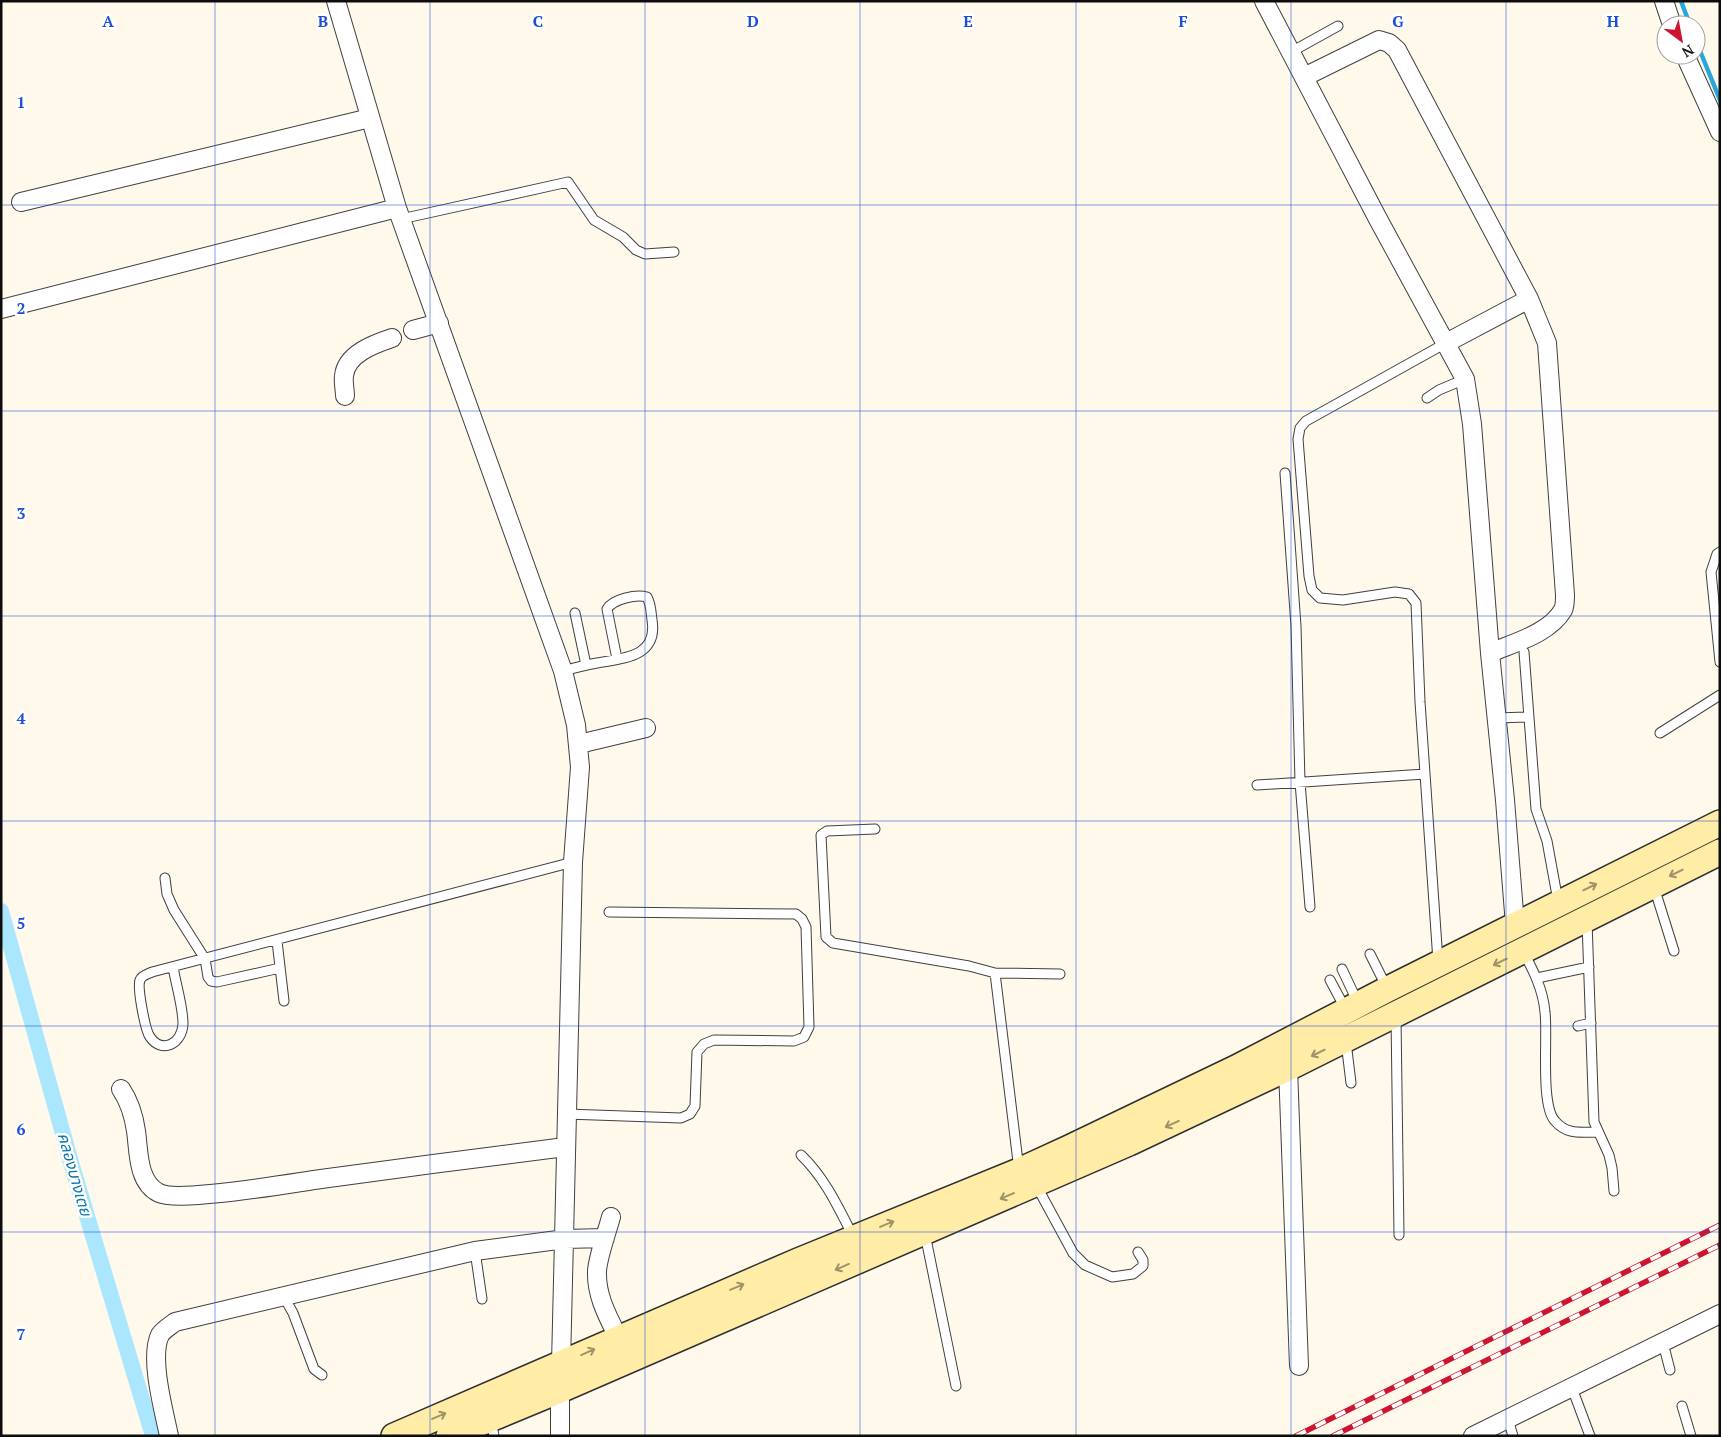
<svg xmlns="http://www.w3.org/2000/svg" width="1721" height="1437" font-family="'PT Serif','Noto Sans Thai',serif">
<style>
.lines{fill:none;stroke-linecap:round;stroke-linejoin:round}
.stream{stroke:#29a7dc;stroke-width:4.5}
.canal{stroke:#aae6fd;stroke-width:16}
.lane-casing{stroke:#404040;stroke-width:11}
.street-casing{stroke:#404040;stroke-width:20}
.secondary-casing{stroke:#2f2f2f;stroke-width:28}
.lane{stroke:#fff;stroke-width:9}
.street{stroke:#fff;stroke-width:18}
.secondary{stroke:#ffeca7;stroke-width:25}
.rail-casing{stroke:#cc1631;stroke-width:5.5}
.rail{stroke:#fff;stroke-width:4;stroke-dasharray:11;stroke-linecap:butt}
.oneway{stroke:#9e9369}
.grid{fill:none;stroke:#1d4ed8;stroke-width:1;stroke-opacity:0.55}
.labels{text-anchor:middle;stroke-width:5;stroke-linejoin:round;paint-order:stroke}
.water-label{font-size:16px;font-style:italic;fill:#0875ac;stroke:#fff}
.grid-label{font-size:16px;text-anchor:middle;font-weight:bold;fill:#1d4ed8;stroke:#fff;stroke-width:5;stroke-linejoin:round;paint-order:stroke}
</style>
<rect width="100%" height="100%" fill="#fff9ec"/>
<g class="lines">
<path class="stream" d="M1681,1L1690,25
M1696,41L1720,100"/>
<path class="canal" d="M1,911L72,1166L153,1436"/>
<defs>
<path id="lane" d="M1291,52L1338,26
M401,219L568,182L594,220L623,237L636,250L645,254L674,252
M1427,398L1439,390L1465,379
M1285,473L1296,626L1300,782L1310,907
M1720,552L1717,554L1711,572L1720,662
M575,613L586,665
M1524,652L1536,809L1547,841L1558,901
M563,671C574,668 585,665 597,663C624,658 658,657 652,620C651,612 651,604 647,597C636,594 613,599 607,609L617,659
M1497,718L1528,717
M1660,733L1720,695
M1257,785L1425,774
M875,829L827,831L821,835L826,937L833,943L969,966L995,973L1019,1170
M165,878L167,894L174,910L205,959L208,977L211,981L217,982L280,968
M1654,887L1674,951
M1587,921L1594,1122L1609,1155L1612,1168L1614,1191
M277,941L284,1001
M1523,951C1533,970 1543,989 1545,1012C1548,1036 1540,1105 1555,1121C1567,1135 1580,1132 1597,1132
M1370,954L1387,988
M1438,961L1420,702L1416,603L1409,594L1395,592L1343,600L1320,598L1312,590L1309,576L1298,439L1300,428L1306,421L1446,343
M173,967C176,985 183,1006 183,1024C182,1044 162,1054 150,1037C145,1030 137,987 140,980C142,975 148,974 152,972L573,862
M1342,969L1358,1003
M995,973L1060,974
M1537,978L1589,967
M1330,980L1346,1010
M1396,1017L1399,1235
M1578,1026L1591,1023
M1346,1042L1351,1083
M566,1114L681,1118L690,1114L695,1106L697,1052L704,1044L714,1040L794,1041L804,1037L809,1027L806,927L802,919L796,914L609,912
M801,1155C825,1178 838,1207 853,1236
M1036,1185L1073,1253L1085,1265L1112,1277L1133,1274L1143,1266V1260L1138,1252
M925,1234L956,1386
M475,1251L482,1299
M284,1297L293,1313L314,1369L322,1375
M1663,1343L1670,1370
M1572,1388L1590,1436
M1682,1406L1691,1436
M1508,1419L1513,1436
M491,1421L494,1436"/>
<path id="street" d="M336,1L397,208L563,671L576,725L580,767L573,862L561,1364
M1264,1L1378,219L1465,379L1472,424L1490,653L1505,800L1515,925
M1664,1L1672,25
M1685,55L1720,132
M1304,77L1379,40L1389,43L1397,50L1529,299
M21,202L370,118
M1,309L397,208
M413,330L439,323
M1446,343L1529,299L1547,343L1565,595C1565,600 1565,606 1563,610C1549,634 1513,643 1490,653
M345,396C345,390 343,382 344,376C346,354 374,344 392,338
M579,744L646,728
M1288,1068L1299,1366
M121,1089C129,1101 134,1117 136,1131C139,1151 137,1182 159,1193C179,1203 292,1183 321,1179C402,1168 484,1157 565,1147
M611,1217C607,1232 598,1256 597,1271C596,1296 608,1317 619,1339
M560,1390V1436
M169,1436C164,1411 149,1358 160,1335C163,1330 170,1326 175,1322L475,1251L565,1239L605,1238
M1473,1436L1720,1314"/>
<path id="secondary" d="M394,1436L798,1261L1019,1171L1069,1148L1236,1068L1388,989L1720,823
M449,1436L560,1390L1129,1143L1288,1068L1720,852"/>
</defs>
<use href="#lane" class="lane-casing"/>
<use href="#street" class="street-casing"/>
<use href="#secondary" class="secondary-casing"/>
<use href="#lane" class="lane"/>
<use href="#street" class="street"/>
<use href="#secondary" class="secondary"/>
<defs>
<path id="rail" d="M1296,1436L1720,1225
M1333,1436L1720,1245"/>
</defs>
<use href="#rail" class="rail-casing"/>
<use href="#rail" class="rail"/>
</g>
<defs><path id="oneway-shaft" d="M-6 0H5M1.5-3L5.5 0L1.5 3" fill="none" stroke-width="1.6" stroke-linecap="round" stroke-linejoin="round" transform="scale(1.25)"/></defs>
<g class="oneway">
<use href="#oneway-shaft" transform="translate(1676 873) rotate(154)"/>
<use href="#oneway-shaft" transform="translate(1590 887) rotate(-26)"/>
<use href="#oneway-shaft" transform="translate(1500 962) rotate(154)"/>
<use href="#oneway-shaft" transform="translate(1318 1053) rotate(154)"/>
<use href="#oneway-shaft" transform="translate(1172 1124) rotate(155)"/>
<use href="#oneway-shaft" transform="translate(1007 1196) rotate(157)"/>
<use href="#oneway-shaft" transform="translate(887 1224) rotate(-22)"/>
<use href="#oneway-shaft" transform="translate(842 1267) rotate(156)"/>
<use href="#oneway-shaft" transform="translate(737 1287) rotate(-23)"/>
<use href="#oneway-shaft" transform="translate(588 1352) rotate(-24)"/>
<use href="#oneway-shaft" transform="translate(439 1416) rotate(-23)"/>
</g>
<path class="grid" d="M215,1V1436M430,1V1436M645,1V1436M860,1V1436M1076,1V1436M1291,1V1436M1506,1V1436M1,205H1720M1,411H1720M1,616H1720M1,821H1720M1,1026H1720M1,1232H1720"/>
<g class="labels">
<g class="water-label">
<text transform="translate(75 1174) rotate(74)" y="6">คลองบางเตย</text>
</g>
</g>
<g class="grid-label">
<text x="108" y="27">A</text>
<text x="323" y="27">B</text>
<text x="538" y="27">C</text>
<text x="753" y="27">D</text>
<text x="968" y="27">E</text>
<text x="1183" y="27">F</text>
<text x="1398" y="27">G</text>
<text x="1613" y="27">H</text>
<text x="21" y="108">1</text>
<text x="21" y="314">2</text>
<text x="21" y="519">3</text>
<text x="21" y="724">4</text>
<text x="21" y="929">5</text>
<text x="21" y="1135">6</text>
<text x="21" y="1340">7</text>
</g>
<rect width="1721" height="1437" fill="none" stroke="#0d0d0d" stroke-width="5"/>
<g transform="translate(1681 40) rotate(148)"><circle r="24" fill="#ffffff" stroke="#9e9e9e"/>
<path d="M0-4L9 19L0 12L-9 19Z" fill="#cc1631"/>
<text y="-8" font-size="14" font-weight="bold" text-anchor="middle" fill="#0d0d0d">N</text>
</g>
</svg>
